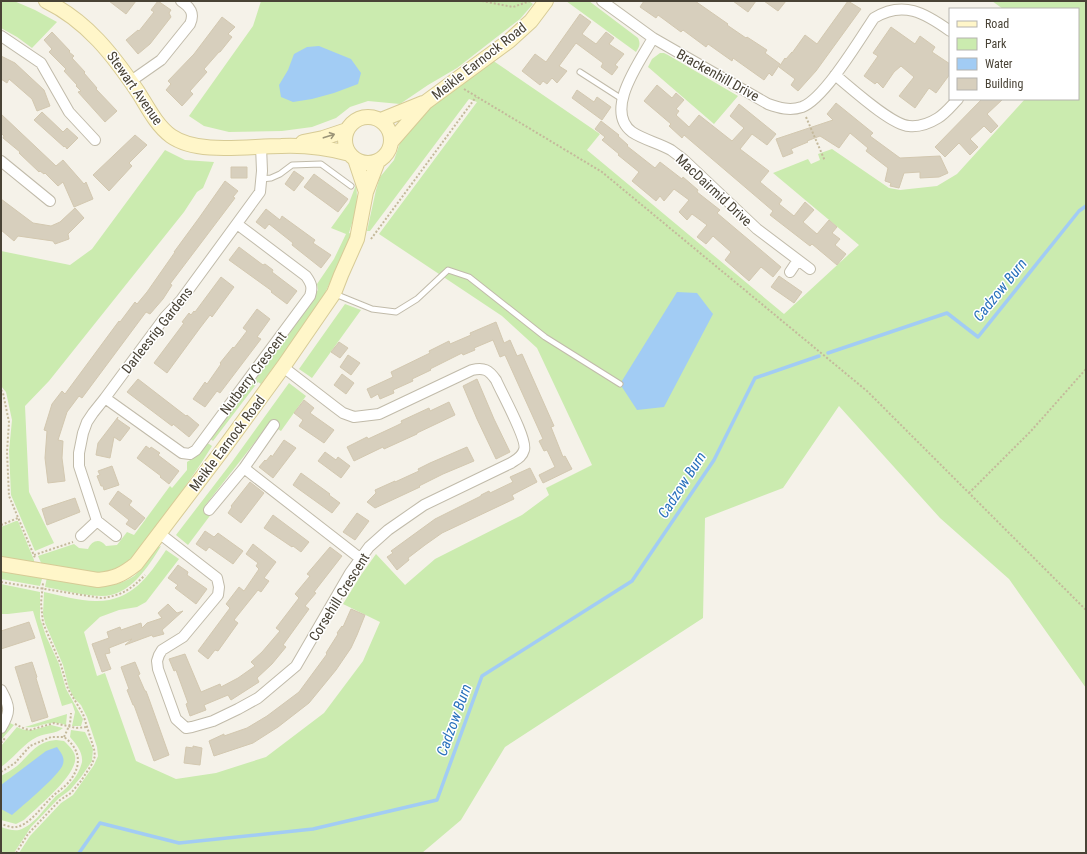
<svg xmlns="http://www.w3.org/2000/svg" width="1087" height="854" font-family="'Roboto Condensed',sans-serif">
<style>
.green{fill:#cbebaf}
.water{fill:#a2ccf4}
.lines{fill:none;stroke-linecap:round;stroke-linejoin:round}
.stream{stroke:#a2ccf4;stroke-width:3.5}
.building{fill:#d7cfbd;stroke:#d3c8b0}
.lane-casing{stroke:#c1bbaa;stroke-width:7}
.street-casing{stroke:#c1bbaa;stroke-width:12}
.secondary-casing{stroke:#d7cb96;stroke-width:16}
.path{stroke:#c4b99b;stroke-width:2;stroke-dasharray:2 2;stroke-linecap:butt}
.lane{stroke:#fff;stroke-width:5}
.street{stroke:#fff;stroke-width:10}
.secondary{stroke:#fff6c9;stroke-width:14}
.oneway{stroke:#9b9478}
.labels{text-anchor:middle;stroke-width:3;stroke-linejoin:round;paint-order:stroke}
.street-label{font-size:14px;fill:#494336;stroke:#fff}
.water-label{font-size:15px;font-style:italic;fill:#2971bc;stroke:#fff}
</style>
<rect width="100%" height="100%" fill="#f5f2e9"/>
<path class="green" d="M1,1H14L35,10L57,22L32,48L17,37L1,28Z
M261,1H529L533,4L520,19L457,68L428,85L400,104L368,101L350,107L336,118L312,127L282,131L229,132L204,126L189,116L253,26Z
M566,1H589L638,38C641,44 639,47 636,52Z
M992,1H1086V688L1009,579L940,518L839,406L783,488L705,518L703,618L505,747L461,820L422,853H19L30,836L61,803L73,795L94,765L98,756L97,747L87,717L81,705L74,698L69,688L63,665L45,623L43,614L44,592C59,595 80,601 95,601C131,602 148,577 166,550L179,559L146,602L137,607L119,610L100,617L84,632L97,676L105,673L136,761L176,779L216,773L266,757L324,713L363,661L380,622L343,604L361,575L376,554L405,585L435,559L522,515L549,495L546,488L592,465L537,348L502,316L379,234L477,102L469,99L370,231H367L376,190L380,177L394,160L401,140L431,106L450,93L492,60L600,134L587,150L784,314L859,245L773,173L808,159L811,164L820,160L818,154L832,149L889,188L900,190L937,186L957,174L1025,99H1078V9H1003Z
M660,53H664L668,55L738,96L714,124L648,67L652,59Z
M165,150L185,160L214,162L203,188L197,192L184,212L49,381L25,406L29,492L54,543L35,551L11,495L9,451L12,420L6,392L1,386V251L70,265L92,249Z
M356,185C359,202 354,217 349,233L352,234L320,304L261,384L258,382L213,441L209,438L318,290L317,284L334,259L346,234L331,228L349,203Z
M345,304L361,310L312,378L299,369Z
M289,383L306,396L281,431L276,428L279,423L273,419L204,507L212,513L188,545L176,535L232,462Z
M206,442L212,446C196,472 178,497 160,521C151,533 143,548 132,557C126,563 119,568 111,570C91,577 63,569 42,565L38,556L74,544L79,548L88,549C92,540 100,538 106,546L117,545L127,532L134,535L170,486L172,488L187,470V462L195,457Z
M16,521H18L34,560V562L1,557V527Z
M161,546C148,567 130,596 102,596C84,596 63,590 45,587L47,577C78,583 120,597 143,567C149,561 153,548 161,546Z
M1,569L41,575L42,579L40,586L1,579Z
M1,584L40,592V618L46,636L59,664L66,689L83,719L81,726H72L75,712L72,703L62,706L33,611L8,614H1Z
M67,714L66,725C47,718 40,729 25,727Z
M10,723L14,725L1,740V733Z
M51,725L63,728C56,734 45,733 37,737C23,744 14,758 1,767V746L17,727C30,734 38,728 51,725Z
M71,730L85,732L93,749L92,761L81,777L70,790L59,798L31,827L14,853H1V827C7,829 13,831 19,830C35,825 45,807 56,796C60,793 65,790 68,786C74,780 80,771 82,762C83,752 76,744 70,737Z
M56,740L64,741C68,745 74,750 75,756C79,774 37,807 24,820L16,824L1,820V776C6,773 12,770 17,766C31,754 35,742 56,740Z"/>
<path class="water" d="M319,46L351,59L361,73L358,84L334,93L312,99L293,102L281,97L279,85L288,70L294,54L307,47Z
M677,292L697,293L713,314L664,407L637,410L620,384Z
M57,747C61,753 65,757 63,764C61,774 21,807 12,815L1,809V785L46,751Z"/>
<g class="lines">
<path class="stream" d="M828,353L947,313L978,337L1079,211L1086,206
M79,853L100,823L179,843L313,829L437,800L482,676L632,581L714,460L755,378L819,356"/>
</g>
<path class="building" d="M109,1H136L126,14Z
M158,1L171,10L169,13L171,17L150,44L138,54L126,40L138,30L139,31L154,12L151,10Z
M644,1H695L728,24L727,25L746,38L747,37L767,50L765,53L780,64L772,76L769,73L764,80L733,58L732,61L708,44L706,47L683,30L681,32L658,15L656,18L640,7Z
M733,1H756L748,12Z
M764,1H786L778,11Z
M848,1L861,9L816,71L798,91L791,85L795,79L779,67L785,58L786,59L792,52V53L805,35L817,44Z
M580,14L591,22L582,34L596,44L606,32L614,38L609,44L624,54L615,65L618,67L612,75L601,67L603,63L576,43L559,66L567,71L557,83L552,78L547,84L543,81L540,85L522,71L535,54L546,62Z
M222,17L235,27L228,34L232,37L220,52H219L204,69L207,72L190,91L193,94L182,106L166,90L171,84L168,81L194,54Z
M891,27L915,44L920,36L935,47L932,52L950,64V74L936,93L929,88L915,108L899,96L914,77L901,66L894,72L883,88L877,82L875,84L864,76L878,56L873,53Z
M52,32L70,51L69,52L74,56L72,58L85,72L84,73L97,88L96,89L117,111L105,122L78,92L81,91L76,86L77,85L64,71L66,69L49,52L52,49L44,40Z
M1,56L15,63L44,90L50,106L37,111L32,99L9,79L7,83L1,79Z
M657,85L672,98L676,93L684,100L676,109L679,111L676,115L689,127L699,115L732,141L744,128L730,116L739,104L776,134L767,145L752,134L740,149L769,171L760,182L782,200L779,204L794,216L805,202L814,210L803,222L817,234L829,220L837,227L832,233L840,239L835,245L846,254L837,265L812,244L810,246L770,215L773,211L684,135L682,138L669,126L671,124L644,101Z
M577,90L594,102L597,97L611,107L602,120L572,98Z
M982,99H1003L987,114L998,126L991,133L984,126L970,139L978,147L970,155L959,143L945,157L935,147Z
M836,103L873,133L870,136L900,158L940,156L948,173L939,177L920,178V172L904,173L899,188L890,186L891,183L885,181L888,168L866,151L868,148L850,133L839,148L820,136L807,141L808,142L791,149L793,153L783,157L776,139L833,120L827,114Z
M42,112L63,132L67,128L78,138L67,149L65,146L64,147L34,120Z
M1,114L56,166L63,160L84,184L86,182L93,199L74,207L63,182L58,186L45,173L44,174L40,171L39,172L19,153L20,152L3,138L4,136L1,133Z
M601,121L619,135L618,136L628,145L627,146L655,168L660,162L682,179L683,177L698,190L697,192L720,210L717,213L781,267L773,277L761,267L749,281L725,260L731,252L713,236L706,244L697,237L707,225L692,214L687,220L679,212L689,200L674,189L664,201L660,196L656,201L632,181L639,172L618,155L619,154L602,140L605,137L595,129Z
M135,135L147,145L129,163L132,166L109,191L93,175Z
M231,167H247V178H231Z
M294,171L304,178L294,191L285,184Z
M314,174L348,199L338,212L304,187Z
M225,181L238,191L233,197L235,198L170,284L172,285L163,299L150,314L146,312L82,398L79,396L67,412L58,440L63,441L62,458L65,481L48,483L45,458L47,431L44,430L52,404L62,391L65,394L119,321L120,322L135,302L137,304L147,292L175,252H174L199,218Z
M1,199L33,223L51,226L60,222L75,208L84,218L68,234L69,239L55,244L53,241L18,236L14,241L1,230Z
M266,209L280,220L282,216L315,240L313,243L331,255L321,268L292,245L293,243L269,224L265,229L256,222Z
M239,247L263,265L265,264L273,270L272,272L297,291L287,304L271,292L272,291L229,260Z
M779,276L802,292L794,303L771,287Z
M221,277L234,287L212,317L210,315L200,328L167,373L154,363L184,323L182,322L189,313L191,315L194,311L195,312Z
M257,309L270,319L257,337L261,339L220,393L217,391L205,407L193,399L205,382L207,384L221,364L220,363L233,347L234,348L247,331L243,328Z
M496,322L504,343L510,340L517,356L522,354L554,426L551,427L563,457L565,456L572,469L543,483L539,475L555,467L547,450L544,451L539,441L543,439L505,355L500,357L493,340L474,348L475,350L463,355L462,353L430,369L431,370L412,379L413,381L393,390L394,393L380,399L378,394L371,398L367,389L393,377L391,372L430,353L429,351L449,341L450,344L471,335L470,333Z
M339,342L348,348L340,358L331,352Z
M348,355L360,363L351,375L340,367Z
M342,374L354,383L346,394L334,385Z
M138,379L186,416L187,415L199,425L189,437L173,424L172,426L127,392Z
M477,379L494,419L510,452L496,459L477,419L463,386Z
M304,400L314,408L310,413L334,430L324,443L299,426L303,420L294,413Z
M449,402L455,415L417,433V434L384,449L383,447L354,461L347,447L367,437L368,439L396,426L402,423L401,421L429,408L430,411Z
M118,417L117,419L130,428L120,441L114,437L110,458L96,455L98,443Z
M284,440L296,448L273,478L259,467L265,460L266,461L271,455L272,457Z
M146,446L150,449L151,447L160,453L158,455L179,471L169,484L160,477L161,476L137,458Z
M467,447L474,461L443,474L419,486L420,487L375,508L367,502L376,493L375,490L395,481V482L419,471L418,469L430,463Z
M325,452L336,460L338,457L350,466L341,478L318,461Z
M112,466L119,485L104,490L103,486H101L97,476L100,475L98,471Z
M530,468L537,482L512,495L514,499L442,533L425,545L408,558L409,560L397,570L387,557L393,553L391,551L435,519L481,496V495L489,491L490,493L513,482L510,477Z
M301,473L330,494L329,495L340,503L332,513L293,485Z
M250,482L264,493L241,523L228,513L232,507L231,506Z
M118,491L132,501L129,505L145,518L135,530L126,524L129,520L109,504Z
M75,498L80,512L47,525L42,509Z
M357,513L369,521L355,540L343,532Z
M273,515L309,542L301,552L293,546L292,547L264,528Z
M205,531L214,537L218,533L243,551L233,564L209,547L206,551L196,544Z
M253,544L276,562L264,578L269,581L261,592L258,590L234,620L238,623L218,651L215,650L208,659L198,651L230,608L226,604L239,587L244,591L259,569L256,566L258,563L246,554Z
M330,547L342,556L314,592L316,593L305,606L309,609L283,645L286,647L272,664L257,678L259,682L231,700L228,695L204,705L206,710L190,716L186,704L188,703L176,670L174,671L169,659L185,654L201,692L220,684L221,687L238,678L255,666L251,662L262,652L280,631L276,628L299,598L295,594L310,576L307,574Z
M178,565L188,572L187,575L207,589L196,604L175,588L178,585L168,578Z
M168,604L177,613L183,611L162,630L164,634L153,637L152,635L125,645L132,639L109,648L110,653L105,654L111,669L102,672L92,644L109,638L107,632L120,627L121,630L141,623L142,628L147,623L162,618L158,613Z
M351,609L365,615L357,635L351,648L336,670L309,703L278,727L253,743L214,756L209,741L224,734V736L247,728L267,716L299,692L327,654L326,653L338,634L337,633L342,626L343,627Z
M29,622L35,638L1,649V631Z
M32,662L37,677L36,678L48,717L32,722L15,667Z
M135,662L140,674L138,675L145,691H146L149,699L169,755L154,761L134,705H133L127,690L129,689L121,667Z
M193,746L202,748L200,765L184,763L186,747L193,748Z"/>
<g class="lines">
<defs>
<path id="lane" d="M580,72L622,99
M261,179L271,178L280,174L292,165L321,164L351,186
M335,294L372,309L396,312L417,299L448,270L469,277L545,337L620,384"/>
<path id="street" d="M602,1L653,38L768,104C779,108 790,111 802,107C824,99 860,39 874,18C903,0 925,13 950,31
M1,36L41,63L69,112L95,140
M653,38C641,60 603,110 632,132C644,140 659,143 671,150C675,153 679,156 683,159L757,229L810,269
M835,75C850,87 891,125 909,126C919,127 930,123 938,118C946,113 952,105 958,99
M131,81L161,60L190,24C195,13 190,7 181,1
M1,161L50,201
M790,272L798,260
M105,398L182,453L190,454L196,450L310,296C313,287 311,283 306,276L237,224
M244,468L361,559
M209,510L244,468L274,425
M159,533L217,578L219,587L218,595L183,637L162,650L159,655L157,661L158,669L176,719L186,728L192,727L213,721L238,709L258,698L296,666L350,573L369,547L388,530L424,505L511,463C517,459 522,457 524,450C528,440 501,392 496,380C489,370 484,367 472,370L379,414L354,417L343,413L335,407L283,367
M81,536L97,521
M116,536L97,521L79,466V453L83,433L87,422L93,413L105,398L165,317L181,300L260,192L262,171L261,146
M1,690C10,706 11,712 1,728"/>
<path id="secondary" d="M46,1C87,21 113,55 138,92C147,106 156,125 171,136C198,155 248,146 281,146C304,145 328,148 350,154
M345 140a23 23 0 1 1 46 0a23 23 0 1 1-46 0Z
M381,120L423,103
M392,141L426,102L509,41L531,21L546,1
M303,142L323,138L347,130
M355,159L366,192
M1,564L98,580C115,578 122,575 136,564L221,452L283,367L334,293L341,275L357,239L366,192L378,161"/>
</defs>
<use href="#lane" class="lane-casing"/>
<use href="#street" class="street-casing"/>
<use href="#secondary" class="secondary-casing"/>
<path class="path" d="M482,1L513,7L530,1
M464,89L602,172L867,391L1086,610
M806,117L825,161
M371,239L476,97
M1,390L3,393L9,422L7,452L9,496L35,558
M969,493L1031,431L1086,369
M1,525L18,518
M34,555L73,542
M1,582L101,598C122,596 131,589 145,575
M15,724L25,729L30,730L54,723L76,728L87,727
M64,737L70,724L71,713
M1,743L5,738
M1,772L15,763L30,746L51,737H64C82,750 82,768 67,784C61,790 54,794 49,800C40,809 29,825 16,827C11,828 5,825 1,824
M16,853L28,834L60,800L71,793L81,781L92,764L95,756L94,749L83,714L68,689L61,665L43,623L41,603L43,583"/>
<use href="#lane" class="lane"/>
<use href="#street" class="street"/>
<use href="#secondary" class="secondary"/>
</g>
<defs><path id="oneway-shaft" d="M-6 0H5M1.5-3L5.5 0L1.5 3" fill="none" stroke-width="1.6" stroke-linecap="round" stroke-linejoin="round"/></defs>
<use class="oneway" href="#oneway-shaft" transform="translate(329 136) rotate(-18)"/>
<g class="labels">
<g class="street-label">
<text transform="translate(479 61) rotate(-38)" y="5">Meikle Earnock Road</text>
<text transform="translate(718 75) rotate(29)" y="5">Brackenhill Drive</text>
<text transform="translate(135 88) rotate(55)" y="5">Stewart Avenue</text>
<text transform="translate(714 190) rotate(43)" y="5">MacDairmid Drive</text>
<text transform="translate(157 330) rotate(-52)" y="5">Darleesrig Gardens</text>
<text transform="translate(253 373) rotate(-53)" y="5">Nutberry Crescent</text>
<text transform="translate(227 443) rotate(-53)" y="5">Meikle Earnock Road</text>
<text transform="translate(339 597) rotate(-58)" y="5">Corsehill Crescent</text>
</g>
<g class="water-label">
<text transform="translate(1000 290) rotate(-51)" y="5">Cadzow Burn</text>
<text transform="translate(682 485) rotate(-57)" y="5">Cadzow Burn</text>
<text transform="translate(454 720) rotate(-70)" y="5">Cadzow Burn</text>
</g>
</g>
<rect width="1087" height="854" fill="none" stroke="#494336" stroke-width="4"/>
<rect x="949" y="8" width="130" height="92" fill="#ffffff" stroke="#b6b4af"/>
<rect x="957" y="21" width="20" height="6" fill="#fff6c9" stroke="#b6b4af"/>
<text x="985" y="28" font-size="12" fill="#494336">Road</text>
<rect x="957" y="38" width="20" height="12" fill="#cbebaf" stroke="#b6b4af"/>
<text x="985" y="48" font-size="12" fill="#494336">Park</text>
<rect x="957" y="58" width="20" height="12" fill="#a2ccf4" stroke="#b6b4af"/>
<text x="985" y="68" font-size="12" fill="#494336">Water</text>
<rect x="957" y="78" width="20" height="12" fill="#d7cfbd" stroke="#b6b4af"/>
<text x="985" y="88" font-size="12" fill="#494336">Building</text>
</svg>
